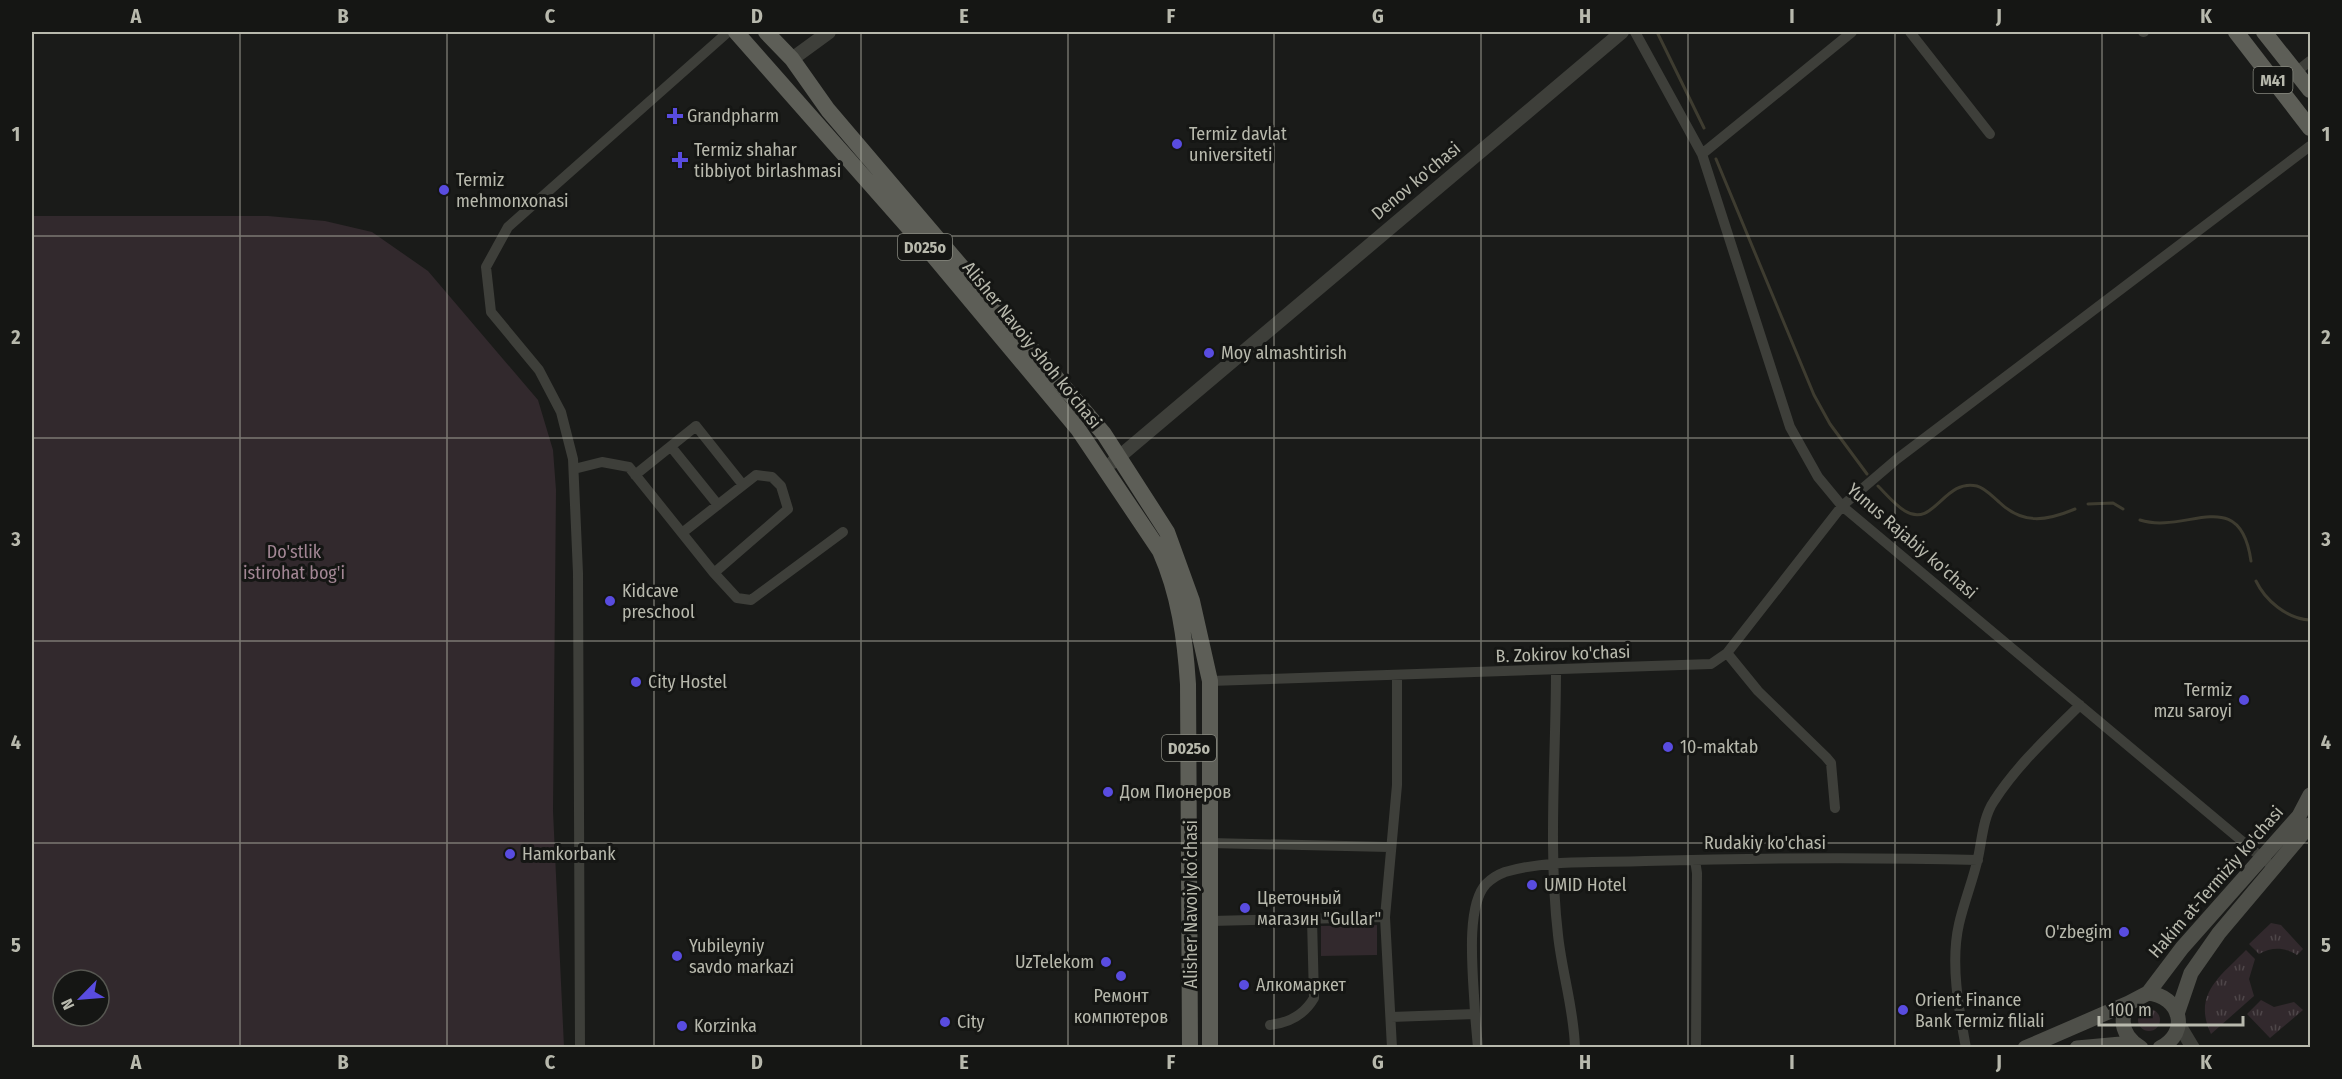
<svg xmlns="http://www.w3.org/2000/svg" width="2342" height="1079" font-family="'Fira Sans Condensed',sans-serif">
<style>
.grass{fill:url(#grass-tufts)}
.park{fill:#32292d;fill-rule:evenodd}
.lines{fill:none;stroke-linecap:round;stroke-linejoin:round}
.stream{stroke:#3e3c30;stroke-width:3}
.minor{stroke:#3e3f3a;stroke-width:10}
.tertiary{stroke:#3e3f3a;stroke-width:14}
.secondary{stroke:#4e4f49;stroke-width:15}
.primary{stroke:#5d5e57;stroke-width:16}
.grid{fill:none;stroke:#b8b9ad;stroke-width:1.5;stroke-opacity:0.55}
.poi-dot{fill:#594ce0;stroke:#151614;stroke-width:2}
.labels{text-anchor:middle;stroke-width:6;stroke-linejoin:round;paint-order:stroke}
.shield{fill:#151614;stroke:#87887f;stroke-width:1.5}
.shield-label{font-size:16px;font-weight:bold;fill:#b8b9ad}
.poi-label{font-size:18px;fill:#b8b9ad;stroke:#151614;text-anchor:start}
.street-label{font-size:18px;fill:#b8b9ad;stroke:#151614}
.park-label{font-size:18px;fill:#a28694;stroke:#151614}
.neatline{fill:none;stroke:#b8b9ad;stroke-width:2}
.grid-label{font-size:20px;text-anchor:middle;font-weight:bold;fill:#b8b9ad}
</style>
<defs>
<pattern id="grass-tufts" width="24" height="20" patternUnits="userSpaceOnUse" patternTransform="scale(1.5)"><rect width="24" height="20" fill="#32292d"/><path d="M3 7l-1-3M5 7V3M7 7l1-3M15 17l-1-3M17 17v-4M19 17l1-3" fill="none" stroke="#4e4649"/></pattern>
</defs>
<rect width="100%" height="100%" fill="#1a1b19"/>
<path class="grass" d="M2271,923L2281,925L2303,949L2297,955C2284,947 2272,947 2259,954L2249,944Z
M2246,950L2255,959L2249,979L2254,996L2211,1034C2192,994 2221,976 2246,950Z
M2261,1000L2274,1007L2294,1002L2303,1010L2270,1038L2247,1014Z
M2138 1020a11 11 0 1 1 22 0a11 11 0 1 1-22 0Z"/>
<path class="park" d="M32,216H268L325,221L372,232L428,271L538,400L553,450L556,490L553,811L564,1047H32ZM63,980H99V1016H63Z
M1377,925V955L1321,956V926Z"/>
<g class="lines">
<path class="stream" d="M1657,32L1704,128
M1716,159L1814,395L1830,424L1867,474
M1878,486C1886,494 1895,505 1905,511C1934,529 1944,478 1977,486C1985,488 1993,497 1999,502C2023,525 2046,521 2075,509
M2088,504L2113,503L2123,509
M2140,520C2186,535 2240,483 2251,561
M2256,581C2265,600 2287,619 2310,620"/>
<path class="minor" d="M1635,32L1702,154L1790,427L1818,477L1842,506L2267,862
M1910,32L1990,134
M2143,32H2144
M2296,72L2310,61
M1702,154L1852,32
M672,448L718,505
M574,469L602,462L629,467L714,573L788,509L781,486L772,477L756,475L682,533
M635,475L696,426L743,485
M714,573L737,598L751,600L843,532
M1727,653L1758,691L1826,757L1831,763L1835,808
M1556,670C1556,758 1548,848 1558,935C1562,973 1574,1009 1575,1048
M1210,681L1711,664L1727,653L1842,506L1897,459L2310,146
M1210,843L1389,847
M1695,860L1697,873L1696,1048
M1385,917L1397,785V675
M1211,921L1385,917L1392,1048
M1475,1014C1474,982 1464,908 1486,884C1491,879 1497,875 1505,872C1549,859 1600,863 1645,861C1756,858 1867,857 1978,860
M1391,1017L1475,1014L1478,1048
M1270,1025C1289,1023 1304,1015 1314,998L1312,919
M580,1048L578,573L573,459L561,412L539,370L491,312L486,267L508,227L728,32
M1966,1048C1959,1010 1950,963 1959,924C1964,902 1973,880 1978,858C1982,840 1983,817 1994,801C2017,765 2050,735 2080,705"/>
<path class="tertiary" d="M792,59L829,32
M1113,462L1622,32
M2178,1023L2193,1048"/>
<path class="secondary" d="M2148,993L2182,948L2299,816L2310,795
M2177,1014L2191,973L2219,933L2310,825
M2025,1048L2129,1003
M2077,1048L2132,1043
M2141,1048C2123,1037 2118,1021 2129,1003L2148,993C2180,996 2191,1032 2160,1048"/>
<path class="primary" d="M736,32L931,253L1078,429L1160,551C1179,594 1185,638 1188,684L1190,1048
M766,32L792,59L828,110L1104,434L1167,532L1192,601L1210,681V1048
M2236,32L2310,128
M2264,32L2310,90"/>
</g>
<path class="grid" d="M240,32V1048M447,32V1048M654,32V1048M861,32V1048M1068,32V1048M1274,32V1048M1481,32V1048M1688,32V1048M1895,32V1048M2102,32V1048M32,236H2310M32,438H2310M32,641H2310M32,843H2310"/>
<g class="poi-dot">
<path d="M672 107h6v6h6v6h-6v6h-6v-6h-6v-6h6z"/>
<circle cx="1177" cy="144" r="6"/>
<path d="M677 151h6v6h6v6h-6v6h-6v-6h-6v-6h6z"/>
<circle cx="444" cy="190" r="6"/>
<circle cx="1209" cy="353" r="6"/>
<circle cx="610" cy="601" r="6"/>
<circle cx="636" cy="682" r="6"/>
<circle cx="2244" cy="700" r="6"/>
<circle cx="1668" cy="747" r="6"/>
<circle cx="1108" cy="792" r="6"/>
<circle cx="510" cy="854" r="6"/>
<circle cx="1532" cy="885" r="6"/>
<circle cx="1245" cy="908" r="6"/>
<circle cx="2124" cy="932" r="6"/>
<circle cx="677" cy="956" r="6"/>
<circle cx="1106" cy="962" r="6"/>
<circle cx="1121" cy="976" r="6"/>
<circle cx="1244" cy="985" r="6"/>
<circle cx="1903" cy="1010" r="6"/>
<circle cx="945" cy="1022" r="6"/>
<circle cx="682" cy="1026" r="6"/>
</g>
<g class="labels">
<g class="shield">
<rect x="2253.5" y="67" width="39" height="26" rx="4.5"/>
<rect x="898" y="234" width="54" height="26" rx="4.5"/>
<rect x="1162" y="735" width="54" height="26" rx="4.5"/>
</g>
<g class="shield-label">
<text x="2273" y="86">M41</text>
<text x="925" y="253">D025o</text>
<text x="1189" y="754">D025o</text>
</g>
<g class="poi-label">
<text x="687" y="122">Grandpharm</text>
<text x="1189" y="140">Termiz davlat<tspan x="1189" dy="21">universiteti</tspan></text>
<text x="694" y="156">Termiz shahar<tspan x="694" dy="21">tibbiyot birlashmasi</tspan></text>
<text x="456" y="186">Termiz<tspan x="456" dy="21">mehmonxonasi</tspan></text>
<text x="1221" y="359">Moy almashtirish</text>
<text x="622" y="597">Kidcave<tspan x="622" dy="21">preschool</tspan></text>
<text x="648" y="688">City Hostel</text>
<text x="2232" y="696" text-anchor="end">Termiz<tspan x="2232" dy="21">mzu saroyi</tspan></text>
<text x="1680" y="753">10-maktab</text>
<text x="1120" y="798">Дом Пионеров</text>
<text x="522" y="860">Hamkorbank</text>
<text x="1544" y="891">UMID Hotel</text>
<text x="1257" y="904">Цветочный<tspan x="1257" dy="21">магазин "Gullar"</tspan></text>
<text x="2112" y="938" text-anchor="end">O'zbegim</text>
<text x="689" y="952">Yubileyniy<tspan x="689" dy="21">savdo markazi</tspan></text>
<text x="1094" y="968" text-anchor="end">UzTelekom</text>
<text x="1256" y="991">Алкомаркет</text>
<text x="1121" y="1002" text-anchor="middle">Ремонт<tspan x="1121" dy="21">компютеров</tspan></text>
<text x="1915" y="1006">Orient Finance<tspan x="1915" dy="21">Bank Termiz filiali</tspan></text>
<text x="957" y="1028">City</text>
<text x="694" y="1032">Korzinka</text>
</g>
<g class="street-label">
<text transform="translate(1416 181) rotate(-40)" y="6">Denov ko'chasi</text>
<text transform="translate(1032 345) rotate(51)" y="6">Alisher Navoiy shoh ko'chasi</text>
<text transform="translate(1912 541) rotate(41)" y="6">Yunus Rajabiy ko'chasi</text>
<text transform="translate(1563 654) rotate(-2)" y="6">B. Zokirov ko'chasi</text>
<text x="1765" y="849">Rudakiy ko'chasi</text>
<text transform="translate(2216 882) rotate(-49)" y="6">Hakim at-Termiziy ko'chasi</text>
<text transform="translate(1191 904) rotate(-90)" y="6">Alisher Navoiy ko’chasi</text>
</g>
<g class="park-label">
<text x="294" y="558">Do'stlik<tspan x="294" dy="21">istirohat bog'i</tspan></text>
</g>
</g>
<rect width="2342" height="1079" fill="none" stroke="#151614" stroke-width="66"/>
<g transform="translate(81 998) rotate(245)"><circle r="28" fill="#151614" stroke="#565751" stroke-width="1.5"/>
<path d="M0-4.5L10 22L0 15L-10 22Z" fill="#594ce0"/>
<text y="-9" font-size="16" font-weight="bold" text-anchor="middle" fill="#b8b9ad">N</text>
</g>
<path d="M2099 1016v9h144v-9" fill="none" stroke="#b8b9ad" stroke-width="3"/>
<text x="2108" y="1016" font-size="18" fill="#b8b9ad" stroke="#151614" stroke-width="4.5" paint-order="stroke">100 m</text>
<rect x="33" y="33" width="2276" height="1013" class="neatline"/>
<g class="grid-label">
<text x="136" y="23">A</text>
<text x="343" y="23">B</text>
<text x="550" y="23">C</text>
<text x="757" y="23">D</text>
<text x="964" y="23">E</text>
<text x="1171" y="23">F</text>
<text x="1378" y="23">G</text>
<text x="1585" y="23">H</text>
<text x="1792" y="23">I</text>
<text x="1999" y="23">J</text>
<text x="2206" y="23">K</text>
<text x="16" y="141">1</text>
<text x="2326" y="141">1</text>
<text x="16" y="344">2</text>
<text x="2326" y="344">2</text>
<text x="16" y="546">3</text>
<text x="2326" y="546">3</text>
<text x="16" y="749">4</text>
<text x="2326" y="749">4</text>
<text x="16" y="952">5</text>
<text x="2326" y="952">5</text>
<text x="136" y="1069">A</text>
<text x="343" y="1069">B</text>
<text x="550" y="1069">C</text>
<text x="757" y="1069">D</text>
<text x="964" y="1069">E</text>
<text x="1171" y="1069">F</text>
<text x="1378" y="1069">G</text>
<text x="1585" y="1069">H</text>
<text x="1792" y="1069">I</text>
<text x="1999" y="1069">J</text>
<text x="2206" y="1069">K</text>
</g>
</svg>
